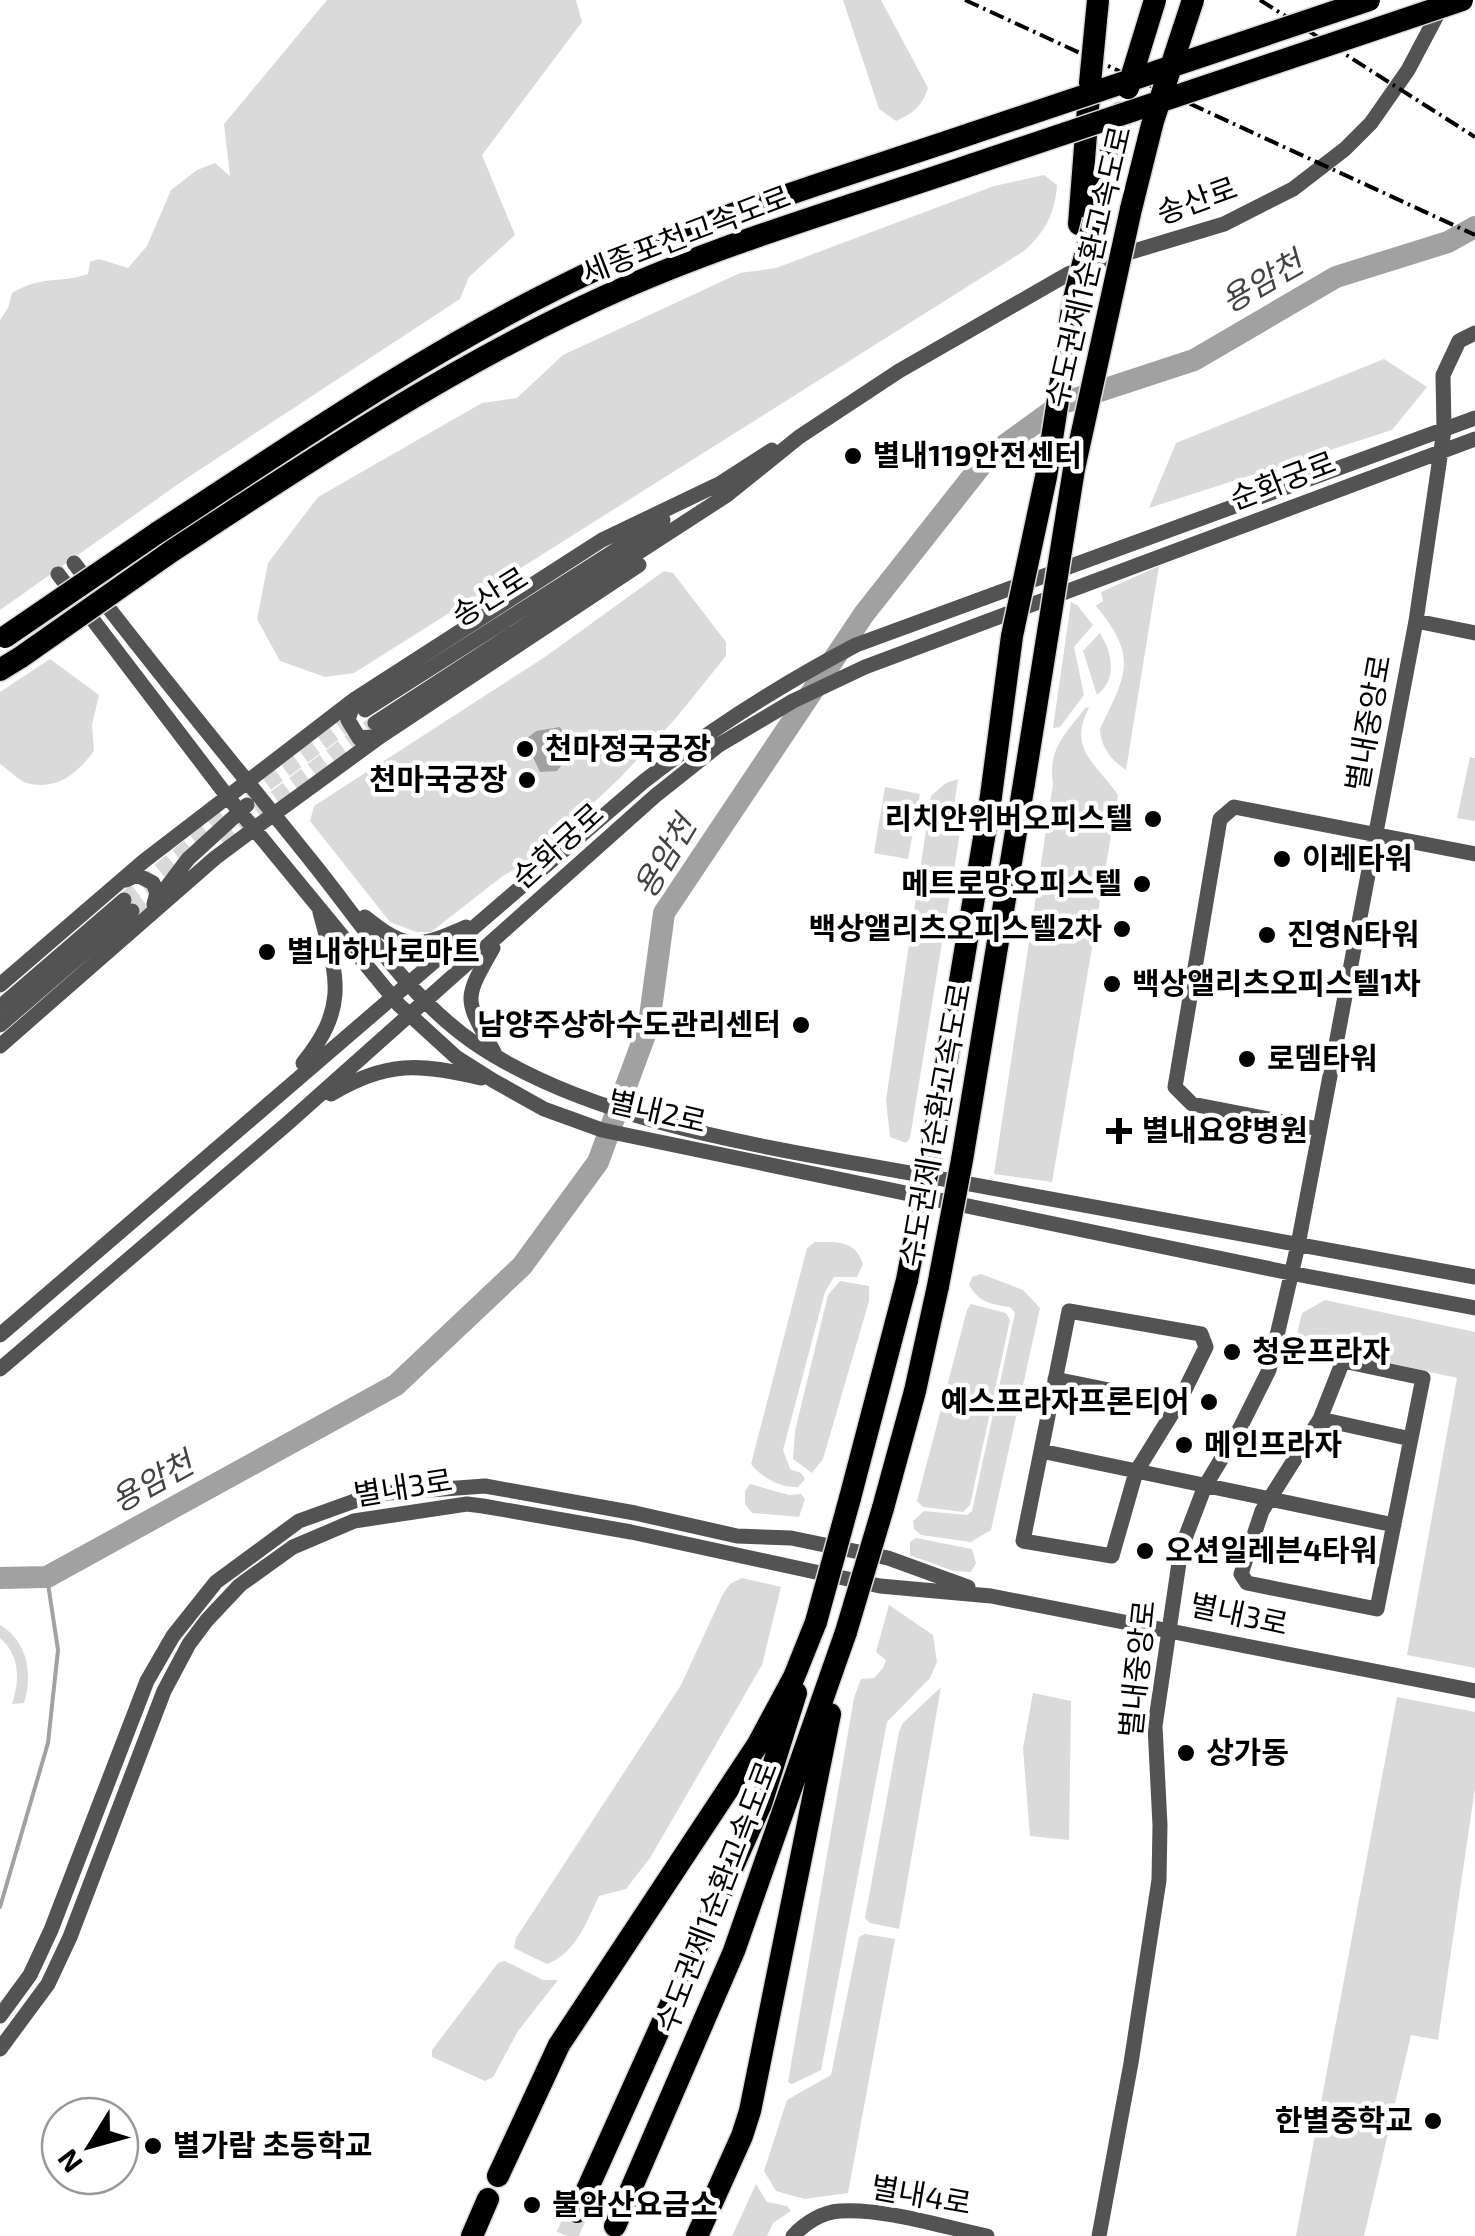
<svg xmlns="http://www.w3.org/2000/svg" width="1475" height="2236" font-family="'Exo 2','Noto Sans KR',sans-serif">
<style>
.green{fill:#dadada}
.water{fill:#a1a1a1}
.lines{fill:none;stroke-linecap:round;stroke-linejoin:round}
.stream{stroke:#a1a1a1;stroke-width:4}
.river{stroke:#a1a1a1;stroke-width:22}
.minor-tunnel{stroke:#d9d9d9;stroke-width:15;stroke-dasharray:15 8;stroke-linecap:butt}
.highway-tunnel{stroke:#d9d9d9;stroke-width:22;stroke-dasharray:22 11;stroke-linecap:butt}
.highway-casing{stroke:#dbdbdb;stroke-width:25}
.minor{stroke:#535353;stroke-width:15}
.highway{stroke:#000;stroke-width:22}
.rail{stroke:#000;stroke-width:4;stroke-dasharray:15 5 2.5 5;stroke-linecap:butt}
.highway-bridge-casing{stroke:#dbdbdb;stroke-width:25;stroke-linecap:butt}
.highway-bridge{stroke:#000;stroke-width:22}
.poi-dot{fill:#000;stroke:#fff;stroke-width:4}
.labels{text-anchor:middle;stroke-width:9;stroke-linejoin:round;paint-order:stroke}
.street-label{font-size:30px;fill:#000;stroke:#fff}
.poi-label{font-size:30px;font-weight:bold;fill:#000;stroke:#fff;text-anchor:start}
.water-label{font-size:32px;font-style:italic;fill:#424242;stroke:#fff}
</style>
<rect width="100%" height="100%" fill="#fff"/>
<path class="green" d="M327,0H576L582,22L482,155L515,235L469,277L460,299L184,480L0,610V320L8,308L12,293C42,275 58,284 88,274L90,262L99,259L128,268L147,246L171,190L197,170L215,163L230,176L224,124Z
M843,0H881L928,88C922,106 914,113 896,121L879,109Z
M1044,175L1057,185C1055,214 1045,232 1024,251L354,673L325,677L280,661L257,619L268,563L318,497L482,403L517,398L563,355L740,273L776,268L994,186Z
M1384,359L1427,387L1392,430L1149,508L1176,443Z
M1159,566L1126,770C1112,761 1100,746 1100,729C1127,673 1138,657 1096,606L1103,601L1101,592Z
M664,571L673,573L726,642V656L676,718L619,779L531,861L504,875L431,932H416L390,922L310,821L314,806L545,657Z
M1071,602L1077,605L1093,625L1074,647L1084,695L1060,727L1053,728Z
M1100,633C1112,653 1118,679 1097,695L1083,651Z
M50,659L99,695L92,725L94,751C77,773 58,791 26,783C18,780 8,769 0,764V692Z
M1086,707L1089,708C1067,749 1096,763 1118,795L1052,1182L994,1174L1053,784C1047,749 1067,732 1086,707Z
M1470,757L1475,758V821L1457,818Z
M958,779L953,813L960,820L959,839L910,1138L906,1143L890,1137L886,1100L931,796L946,783Z
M885,787L920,794L908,859L874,853Z
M815,1242C838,1242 855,1240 863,1264L857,1277H834L825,1292L783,1450L790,1469L801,1473L805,1479L798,1487C781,1488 762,1478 751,1464L807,1248Z
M981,1274L1023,1290L1040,1308L991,1530L971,1542L921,1535L914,1529L913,1521L924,1511L967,1515L972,1511L1015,1313L1010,1307C990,1304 980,1303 969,1285L972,1277Z
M840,1281L869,1286V1301L823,1459L812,1473L793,1459L795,1431L828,1295Z
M1325,1300L1475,1332V1668L1407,1655L1457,1378L1295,1342L1302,1313Z
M971,1304L1006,1313L1010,1320L970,1505L963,1512L923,1507L917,1501L919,1493L967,1310Z
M750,1484L789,1495L801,1494L805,1499L799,1517L752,1513L745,1504V1491Z
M916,1538L972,1549L976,1563L971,1572L953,1571L910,1555V1542Z
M742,1578L781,1587L762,1665L650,1858L626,1889L599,1896C586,1923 576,1953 547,1964L514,1948L516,1938L681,1685L723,1594L730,1584Z
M889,1605L933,1635L937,1662L930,1678L887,1722L821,2070L792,2084L788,2082L854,1698L861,1679L874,1678L883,1668L886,1660L876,1652Z
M0,1625C28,1642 33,1674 24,1703L12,1704C20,1680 20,1655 0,1638Z
M941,1687L899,1929L870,1923L865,1918L899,1732L903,1723Z
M1033,1693L1071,1701L1069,1840L1030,1836L1023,1748Z
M1397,1697L1475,1712V1788L1438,2040L1411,2035L1364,2236H1296Z
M865,1934L895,1939L848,2193L805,2199L776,2191L764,2171L787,2100L831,2075L859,1937Z
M505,1961L543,1980H558L518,2031L493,2077L485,2081L432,2057V2050L498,1963Z
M756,2184L767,2202L787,2206L791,2211L773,2223L767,2236H732Z"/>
<path class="water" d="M560,727L573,751L557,771L540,772L525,740L536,731Z"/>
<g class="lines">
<path class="stream" d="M0,1907L48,1743L58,1650L47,1577"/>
<path class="river" d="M0,1578L47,1577L396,1385L522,1266L598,1162L649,1024L664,913L864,614L987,458L1063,403L1194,360L1336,277L1448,242L1475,227"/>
<path class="minor-tunnel" d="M0,419L74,563
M0,462L58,574
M220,839L375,723
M124,900L242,802L358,716
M132,911L164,885"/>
<path class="highway-tunnel" d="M567,2236L577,2212"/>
<defs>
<path id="highway" d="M1131,209L1153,121
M1094,220L1121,113
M1079,224L1090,83
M157,533C289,447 419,357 560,287C691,221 835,180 973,133
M172,551C305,464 438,375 582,307C707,247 843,209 974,164
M0,670L21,657
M931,1154L991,796
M962,1160L1024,783
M850,1498L907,1280
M883,1508L915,1391L938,1286
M498,2176L559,2045L758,1744L794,1677L816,1622
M577,2212L761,1804L796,1693
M615,2226L734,1951L846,1632
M472,2236L488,2199
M697,2236L742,2136L750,2111L830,1714"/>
</defs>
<use href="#highway" class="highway-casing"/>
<path class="minor" d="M716,486L772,450
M74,563C151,665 233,763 313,863C362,924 408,997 473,1042C595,1126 782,1149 926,1176C1109,1211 1292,1244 1475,1277
M58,574L227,796L399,1005L456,1057L494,1081L544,1109L602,1130L1290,1273L1475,1308
M1416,621L1475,633
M355,699L348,720L359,738L381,736
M365,710L663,520
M375,723L727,495L799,437L899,371L1068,274L1101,261L1224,224L1293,189L1345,149L1371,123L1408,70L1443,4
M126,880L137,875L153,883L157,893L154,904
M160,896L188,859L247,805
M365,917C407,951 418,948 466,927
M493,948C462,1002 465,998 494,1052
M0,985L144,861L355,699L602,540L721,483
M0,1007L124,900
M0,1025L132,911
M0,1046L215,858L263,822L381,736L639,565
M303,1063C349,1006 337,977 320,912
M331,1094C386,1061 420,1063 481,1078
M1319,1129L1192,1104L1175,1087L1220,819L1234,807L1475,854
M1069,1311L1201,1334L1206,1347L1178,1404L1136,1472L1112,1556L1023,1541Z
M0,1335L643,782C711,729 780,685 856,645L1475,418
M1343,1361L1423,1378L1377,1609L1247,1583L1241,1574L1262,1511L1320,1419Z
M0,1369L288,1123L655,796L719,745L793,701L865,667L1475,439
M1055,1379L1178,1404
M1320,1419L1411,1439
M1041,1451L1394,1525
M0,2016L30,1975L51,1930L147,1681L173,1636L216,1582L299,1521L374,1494L485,1486L635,1513L737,1536L791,1538L888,1558L968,1587
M0,2049L48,1984L70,1937L164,1691L189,1644L207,1620L240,1585L293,1547L354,1521L467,1504L483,1506L631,1532L880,1586L991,1596L1475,1691
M793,2236C805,2223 822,2212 840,2211C885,2208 943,2227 987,2236
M1099,2236L1131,2063L1159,1880L1160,1825L1155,1726L1181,1549L1205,1486L1240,1428L1269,1370L1298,1245L1416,621L1444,430L1443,375L1459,341L1475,333"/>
<use href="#highway" class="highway"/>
<path class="rail" d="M965,0L1475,235
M1260,0L1475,137"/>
<defs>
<path id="highway-bridge" d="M1090,83L1098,0
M1128,88L1155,0
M1153,121L1193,0
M973,133L1369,0
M974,164L1462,0
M5,637L157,533
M21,657L172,551
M1024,783L1074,469L1131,209
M991,796L1012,636L1046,477L1073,303L1094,220
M907,1280L931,1154
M938,1286L962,1160
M816,1622L850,1498
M846,1632L883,1508"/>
</defs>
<use href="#highway-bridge" class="highway-bridge-casing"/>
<use href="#highway-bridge" class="highway-bridge"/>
</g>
<g class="poi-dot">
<circle cx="853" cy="456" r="10"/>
<circle cx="525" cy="749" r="10"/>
<circle cx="527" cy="780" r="10"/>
<circle cx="1153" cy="819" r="10"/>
<circle cx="1282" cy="859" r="10"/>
<circle cx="1142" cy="884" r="10"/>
<circle cx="1122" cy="929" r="10"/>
<circle cx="1267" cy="935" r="10"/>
<circle cx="267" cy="952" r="10"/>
<circle cx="1112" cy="984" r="10"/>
<circle cx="801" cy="1025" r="10"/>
<circle cx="1247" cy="1059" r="10"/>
<path d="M1114 1116h10v10h10v10h-10v10h-10v-10h-10v-10h10z"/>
<circle cx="1232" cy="1352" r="10"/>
<circle cx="1209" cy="1402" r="10"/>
<circle cx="1184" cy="1445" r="10"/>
<circle cx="1145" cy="1551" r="10"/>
<circle cx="1186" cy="1753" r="10"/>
<circle cx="1433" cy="2121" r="10"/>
<circle cx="153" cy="2146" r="10"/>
<circle cx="532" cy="2205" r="10"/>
</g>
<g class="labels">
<g class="street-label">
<text transform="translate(1197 201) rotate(-20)" y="10">송산로</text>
<text transform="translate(686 235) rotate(-21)" y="10">세종포천고속도로</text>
<text transform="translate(1089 267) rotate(-77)" y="10">수도권제1순환고속도로</text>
<text transform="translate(1283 481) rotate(-21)" y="10">순화궁로</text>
<text transform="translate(490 597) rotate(-32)" y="10">송산로</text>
<text transform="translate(1369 723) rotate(-80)" y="10">별내중앙로</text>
<text transform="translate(558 846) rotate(-42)" y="10">순화궁로</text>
<text transform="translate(657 1112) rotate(13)" y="10">별내2로</text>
<text transform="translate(936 1125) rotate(-80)" y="10">수도권제1순환고속도로</text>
<text transform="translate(403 1488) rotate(-9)" y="10">별내3로</text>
<text transform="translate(1239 1615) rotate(12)" y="10">별내3로</text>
<text transform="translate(1138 1669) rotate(-84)" y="10">별내중앙로</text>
<text transform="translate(717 1897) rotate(-69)" y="10">수도권제1순환고속도로</text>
<text transform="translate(921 2196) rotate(10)" y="10">별내4로</text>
</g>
<g class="poi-label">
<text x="873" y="466">별내119안전센터</text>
<text x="545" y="759">천마정국궁장</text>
<text x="507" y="790" text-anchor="end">천마국궁장</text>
<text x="1133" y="829" text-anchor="end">리치안위버오피스텔</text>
<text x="1302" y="869">이레타워</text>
<text x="1122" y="894" text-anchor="end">메트로망오피스텔</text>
<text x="1102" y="939" text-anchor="end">백상앨리츠오피스텔2차</text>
<text x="1287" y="945">진영N타워</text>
<text x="287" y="962">별내하나로마트</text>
<text x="1132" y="994">백상앨리츠오피스텔1차</text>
<text x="781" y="1035" text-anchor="end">남양주상하수도관리센터</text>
<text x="1267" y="1069">로뎀타워</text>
<text x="1142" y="1141">별내요양병원</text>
<text x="1252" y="1362">청운프라자</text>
<text x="1189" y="1412" text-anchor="end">예스프라자프론티어</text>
<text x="1204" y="1455">메인프라자</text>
<text x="1165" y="1561">오션일레븐4타워</text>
<text x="1206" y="1763">상가동</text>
<text x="1413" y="2131" text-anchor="end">한별중학교</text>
<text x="173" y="2156">별가람 초등학교</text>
<text x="552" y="2215">불암산요금소</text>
</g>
<g class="water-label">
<text transform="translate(1262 282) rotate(-30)" y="11">용암천</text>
<text transform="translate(665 857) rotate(-59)" y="11">용암천</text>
<text transform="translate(152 1482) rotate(-29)" y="11">용암천</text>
</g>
</g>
<g transform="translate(90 2146) rotate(233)"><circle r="48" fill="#ffffff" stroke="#999999" stroke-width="2.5"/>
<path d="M0-8L18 38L0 25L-18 38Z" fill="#000000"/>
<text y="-15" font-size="28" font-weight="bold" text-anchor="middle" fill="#000000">N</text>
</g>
</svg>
